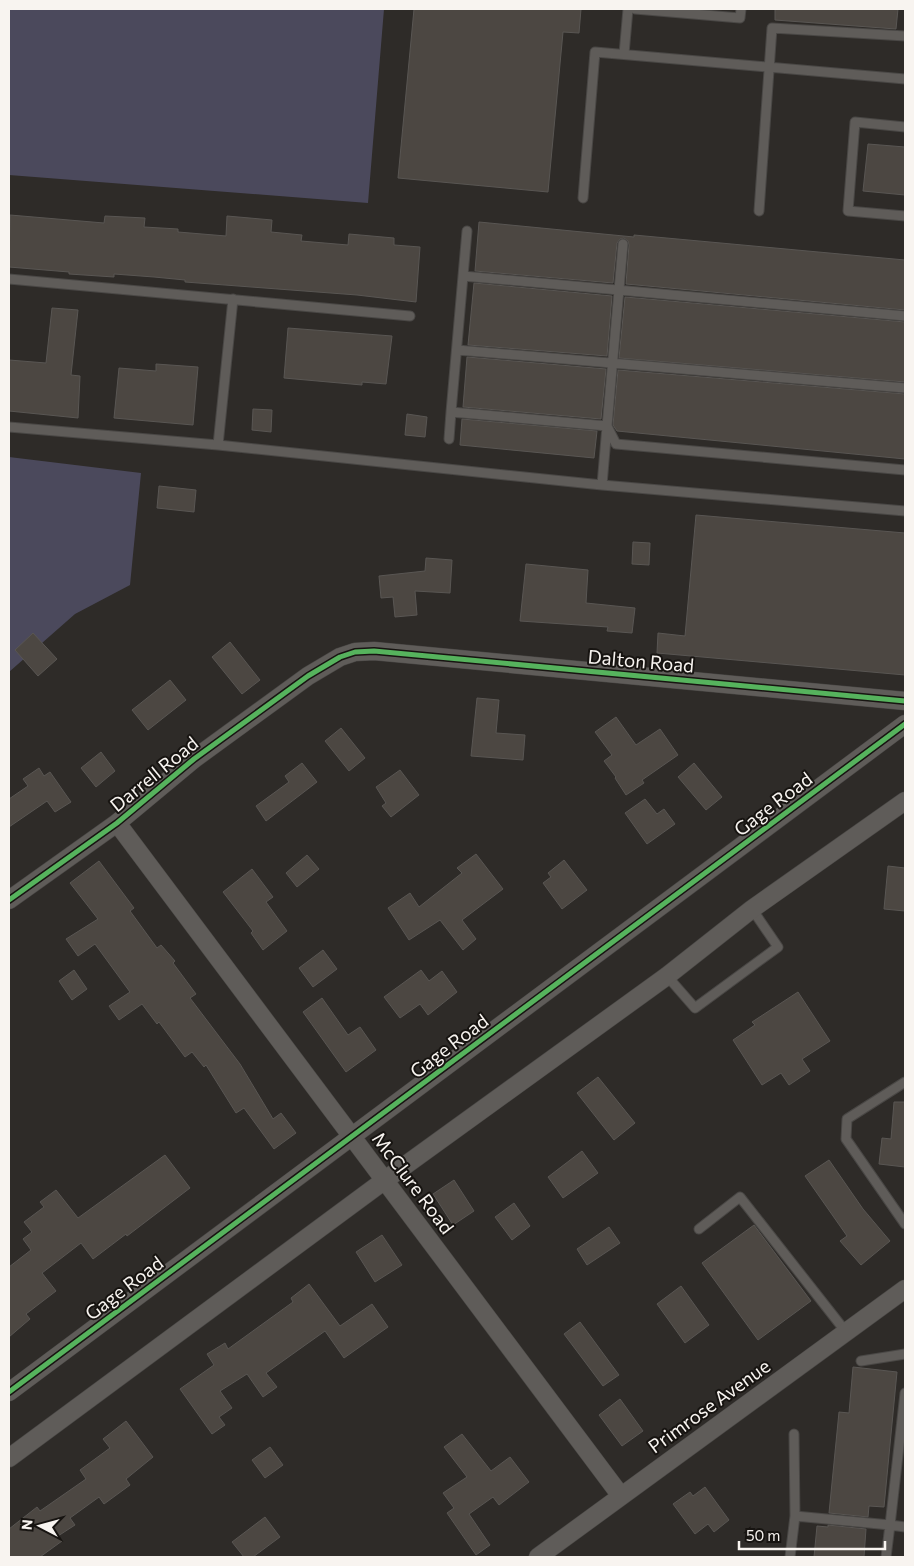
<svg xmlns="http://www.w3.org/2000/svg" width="914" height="1566" font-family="Commissioner,sans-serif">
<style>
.green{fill:#4b495c}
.building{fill:#4c4742;stroke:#595653}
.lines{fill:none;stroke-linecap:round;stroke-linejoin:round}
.service-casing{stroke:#494745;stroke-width:11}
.minor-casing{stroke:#494745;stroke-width:19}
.service{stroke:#5f5c59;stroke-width:9}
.minor{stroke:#5f5c59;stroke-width:18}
.cycleway-casing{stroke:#171411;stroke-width:8}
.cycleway{stroke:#56b35d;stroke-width:5}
.labels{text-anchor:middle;stroke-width:4;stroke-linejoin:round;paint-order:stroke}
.street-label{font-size:19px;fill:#f8f4f0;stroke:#171411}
</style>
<rect width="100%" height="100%" fill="#2e2b28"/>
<path class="green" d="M9,9H384L368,203L9,175Z
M9,457L141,473L130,585L75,614L9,672Z"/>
<path class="building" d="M414,9H581L579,33L563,32L548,192L398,178Z
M775,9H898L896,29L775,20Z
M868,144L905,147V195L863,191Z
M10,215L104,223L105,216L145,218L144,227L178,229V232L226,236L227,216L272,220L271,232L302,235L301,241L348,245L349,234L394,238V245L420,247L416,302L357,295L185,282V280L154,277L114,274V277L69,274V272L9,267Z
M479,222L634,237V235L905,260V310L626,284L629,245L628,241L624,238L620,239L617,243L613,283L475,271Z
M474,283L612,296L607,356L468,345Z
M625,297L905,322V382L619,358Z
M52,308L78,310L71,375L80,376L78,418L9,411V360L46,363Z
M288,328L392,336L386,384L362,382V385L284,378Z
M467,357L606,369L601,419L463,407Z
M156,364L198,367L193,425L114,418L119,368L156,371Z
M618,370L905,394V459L617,431L613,425Z
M253,409L272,410L271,432L252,430Z
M407,414L427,417L425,437L405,435Z
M462,419L597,431L594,458L460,445Z
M159,486L196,490L194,512L157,508Z
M696,515L905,533V675L657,653L658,633L685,636Z
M633,542L650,543L649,565L632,564Z
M426,558L452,560L450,593L415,591L417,615L395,617L393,597L381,598L379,576L425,571Z
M526,564L588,570L586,603L635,608L632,633L607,631L608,627L520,621Z
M33,633L57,659L38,676L15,650Z
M230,642L260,680L242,694L212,657Z
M170,680L186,700L148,730L132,710Z
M477,698L499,700L496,733L525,735L523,760L471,756Z
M616,717L636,745L660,729L678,755L642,780L644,783L626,795L615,778L616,777L604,761L612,755L595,732Z
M341,728L365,758L349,771L325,741Z
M101,752L115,771L96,787L81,768Z
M302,763L317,782L266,821L256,806L289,782L285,776Z
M694,763L722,797L706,810L678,777Z
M39,768L44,776L50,772L71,802L55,812L47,801L9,827V799L28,786L23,779Z
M400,770L419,795L391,817L382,806L386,803L376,787Z
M645,799L657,814L664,809L675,824L647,844L625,813Z
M476,854L503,889L462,920L476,939L463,950L440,920L409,940L388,908L410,893L419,907L462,873L457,868Z
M307,855L319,869L297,887L286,873Z
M564,860L587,890L562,909L543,883L551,877L548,873Z
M99,861L134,908L130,911L157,948L161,945L175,961L173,963L196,994L190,998L240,1064L273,1119L281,1113L296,1133L274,1149L244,1108L236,1113L206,1065L204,1067L192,1052L185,1057L159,1022L157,1024L142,1004L119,1020L109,1006L130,992L95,944L78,956L66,939L98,919L70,883Z
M888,866L905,868V911L884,909Z
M252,869L273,897L266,902L287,931L263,950L251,933L253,931L223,892Z
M323,950L337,969L313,987L299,968Z
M74,970L87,989L72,1000L59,981Z
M421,970L429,981L442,971L457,992L428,1015L420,1004L400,1018L384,997Z
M798,992L830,1041L802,1059L810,1071L789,1085L781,1073L762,1085L733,1040L755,1025L752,1022Z
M322,998L348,1035L360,1027L376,1050L346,1072L303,1012Z
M598,1077L635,1123L614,1140L577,1093Z
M894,1102H905V1167L879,1164L882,1138L891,1139Z
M582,1151L598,1173L563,1198L548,1177Z
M165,1155L190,1188L127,1236L126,1234L93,1259L81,1243L42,1273L56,1291L26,1314L30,1319L9,1337V1267L31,1250L23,1239L32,1232L24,1222L44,1207L40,1202L56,1190L78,1218Z
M829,1160L863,1209L890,1241L861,1265L840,1241L847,1236L805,1176Z
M454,1180L474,1211L453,1225L433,1194Z
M514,1203L530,1226L512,1240L495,1217Z
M754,1225L811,1301L758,1340L702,1263Z
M609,1227L620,1243L587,1265L577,1249Z
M382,1235L402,1265L375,1282L356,1252Z
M309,1284L340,1326L372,1304L388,1327L344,1358L325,1331L266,1373L277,1387L263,1397L247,1374L220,1391L232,1408L219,1417L225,1425L212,1434L180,1389L214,1365L207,1354L225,1343L228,1349L293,1302L291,1298Z
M681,1286L709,1325L685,1343L657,1304Z
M580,1322L619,1375L603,1386L564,1334Z
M853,1367L897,1372L884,1507L869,1506L868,1517L829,1513L839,1412L849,1413Z
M620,1399L643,1431L622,1446L599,1415Z
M126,1421L153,1457L126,1479L130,1485L104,1504L99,1497L70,1518L75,1525L58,1536L62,1541L40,1557H9V1529L37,1507L40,1511L86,1479L80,1470L110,1448L103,1439Z
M462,1434L491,1471L510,1457L529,1482L499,1505L493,1497L469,1514L490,1545L476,1555L447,1513L454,1508L443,1493L467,1477L444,1447Z
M270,1447L283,1465L265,1478L252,1460Z
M705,1487L729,1520L714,1532L708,1524L695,1534L673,1504L690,1492L693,1496Z
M265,1517L280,1537L253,1557H244L232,1542Z
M828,1525L866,1529L864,1557H814L817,1526L828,1527Z"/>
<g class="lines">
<defs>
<path id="service" d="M635,9L740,18L741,9
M624,54L628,9
M905,127L855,122L848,211L905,216
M583,198L595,52L905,79
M759,211L772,28L905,36
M623,244L607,426L451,412L463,276L905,316
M463,276L467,231
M9,279L410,316
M457,350L905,388
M607,426L616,444L905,470
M9,427L218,445L602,485L905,511
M449,439L451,412
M218,445L233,299
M602,485L607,426
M667,976L695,1008L778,947L752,909
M905,1082L847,1119L846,1139L905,1224
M699,1229L740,1197L846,1332
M861,1361L905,1354
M905,1393L890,1525L905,1527
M794,1434L795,1516
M790,1557L795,1516L890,1525L886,1557"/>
<path id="minor" d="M117,823L621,1496
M9,900L117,823L194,759L308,676L340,657L355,652L374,651L905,701
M9,1392L905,724
M9,1458L385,1180L667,976L752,909L905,801
M538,1557L905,1289"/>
</defs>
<use href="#service" class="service-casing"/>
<use href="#minor" class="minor-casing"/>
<use href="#service" class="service"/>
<use href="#minor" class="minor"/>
<defs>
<path id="cycleway" d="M9,900L117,823L194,759L308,676L340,657L355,652L374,651L905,701
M9,1392L905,724"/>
</defs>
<use href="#cycleway" class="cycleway-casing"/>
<use href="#cycleway" class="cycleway"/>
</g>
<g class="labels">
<g class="street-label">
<text transform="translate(641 661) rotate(5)" y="7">Dalton Road</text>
<text transform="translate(154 774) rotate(-39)" y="7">Darrell Road</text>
<text transform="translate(773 804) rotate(-37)" y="7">Gage Road</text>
<text transform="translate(449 1046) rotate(-37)" y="7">Gage Road</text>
<text transform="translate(413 1183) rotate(53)" y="7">McClure Road</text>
<text transform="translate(124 1288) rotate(-37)" y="7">Gage Road</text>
<text transform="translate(709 1406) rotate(-36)" y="7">Primrose Avenue</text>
</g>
</g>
<rect width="914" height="1566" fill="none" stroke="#f8f4f0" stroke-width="20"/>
<g transform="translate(40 1526) rotate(276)" stroke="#171411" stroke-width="4" paint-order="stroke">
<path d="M0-4L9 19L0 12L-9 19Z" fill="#f8f4f0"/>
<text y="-8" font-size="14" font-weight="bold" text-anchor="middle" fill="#f8f4f0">N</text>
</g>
<path d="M739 1541v8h146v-8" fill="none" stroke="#f8f4f0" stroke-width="2.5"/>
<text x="746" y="1541" font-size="15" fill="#f8f4f0" stroke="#171411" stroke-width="4" paint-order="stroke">50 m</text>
</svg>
